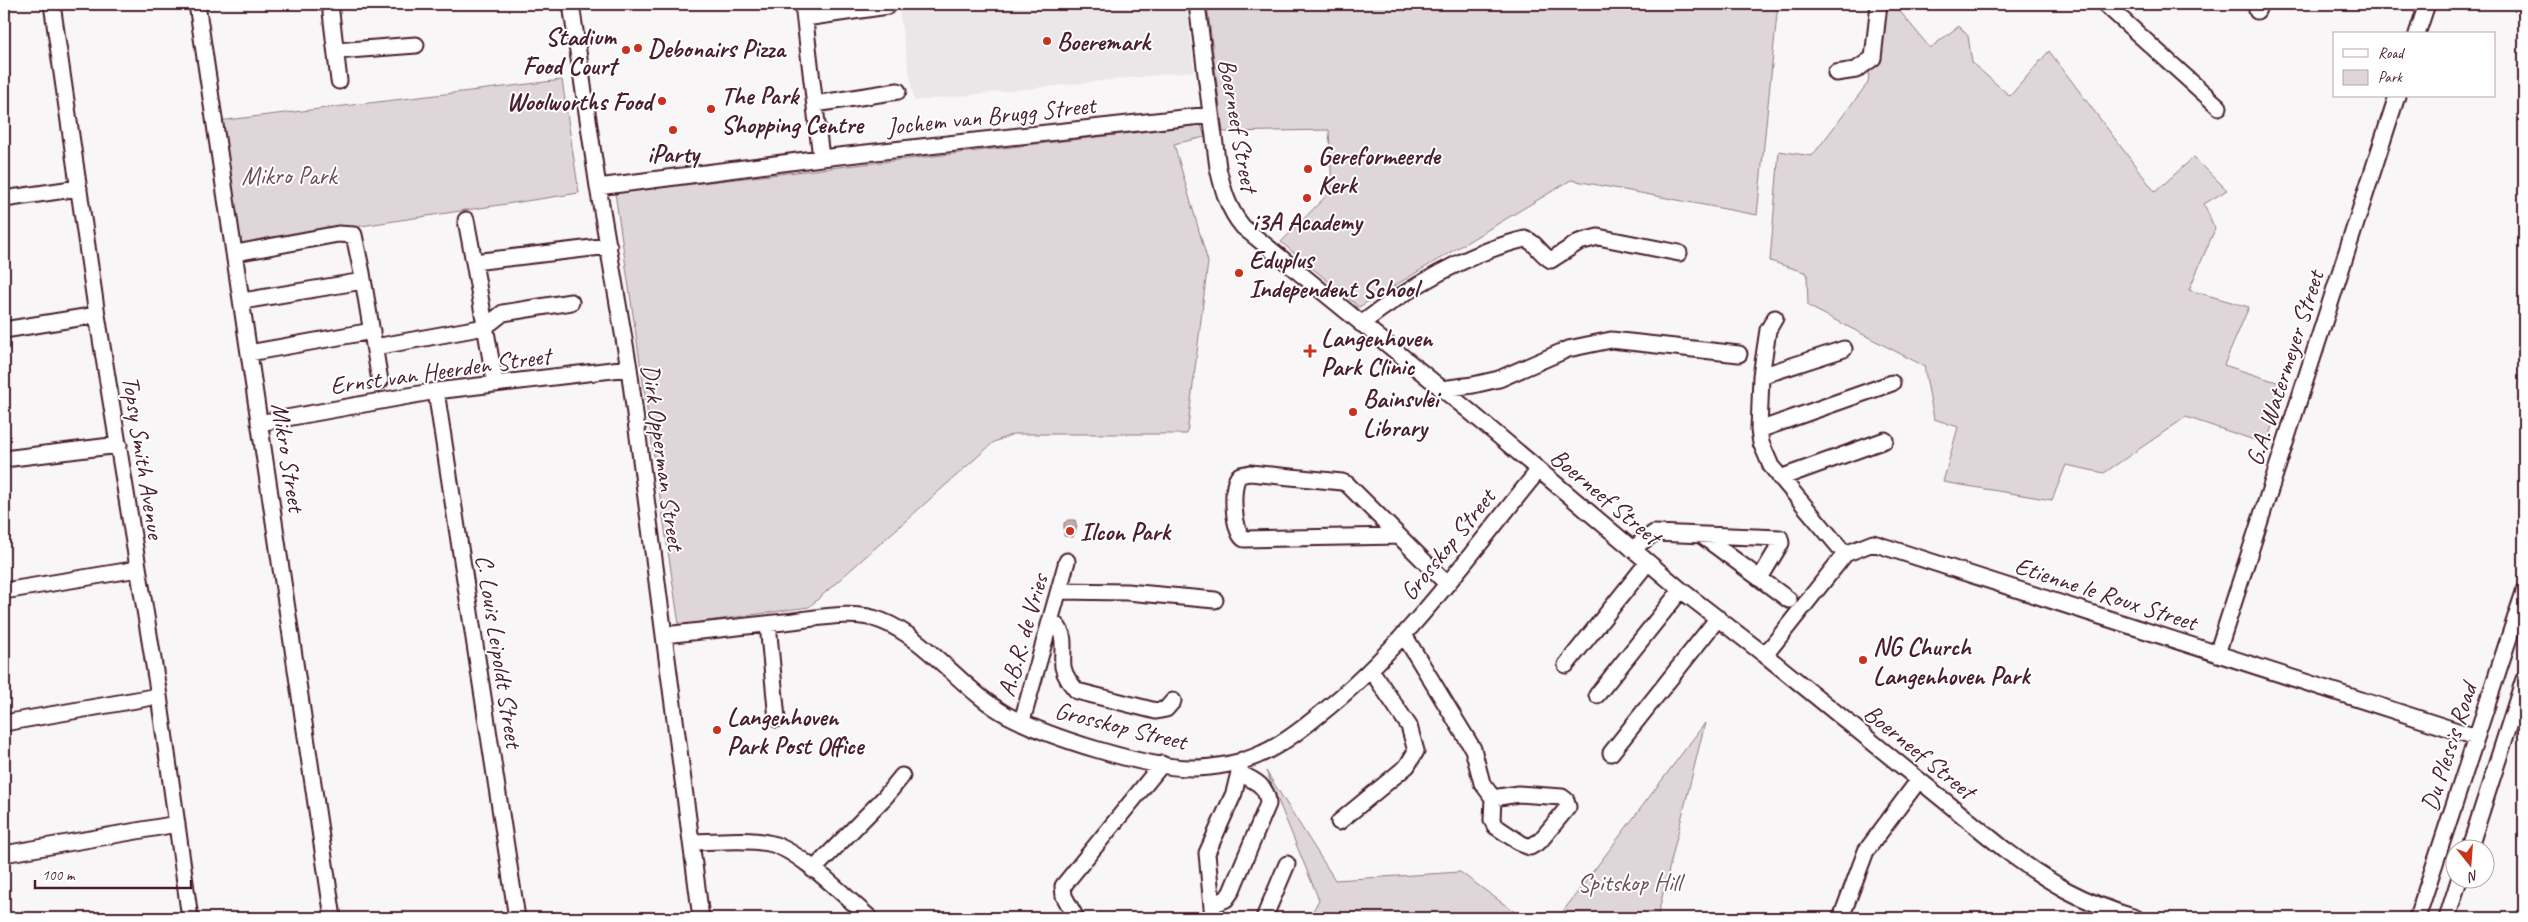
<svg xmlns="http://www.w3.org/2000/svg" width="2528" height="922" font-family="Caveat,sans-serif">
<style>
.built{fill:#ebe6e8}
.green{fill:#ded6d9;stroke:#947a82}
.water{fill:#bdadb0;stroke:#8f747b}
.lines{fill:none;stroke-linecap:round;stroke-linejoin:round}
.minor-casing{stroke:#4a1f2b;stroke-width:19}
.minor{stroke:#fff;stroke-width:15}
.poi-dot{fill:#c8321e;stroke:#fff;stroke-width:2}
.labels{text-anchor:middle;stroke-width:4;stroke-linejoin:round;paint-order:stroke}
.poi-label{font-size:25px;font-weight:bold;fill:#4a1f2b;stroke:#fff;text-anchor:start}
.street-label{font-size:25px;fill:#4a1f2b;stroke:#fff}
.park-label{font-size:25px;fill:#6f4d56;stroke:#fff}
</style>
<rect width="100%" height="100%" fill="#f8f6f7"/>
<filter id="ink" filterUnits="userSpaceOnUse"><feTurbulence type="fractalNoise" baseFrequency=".02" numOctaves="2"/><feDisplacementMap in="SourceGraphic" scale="10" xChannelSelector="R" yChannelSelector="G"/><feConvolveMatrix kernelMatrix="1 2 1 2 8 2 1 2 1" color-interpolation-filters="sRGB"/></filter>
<g filter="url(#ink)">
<path class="built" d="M898,4H1187L1194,71L914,101Z"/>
<path class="green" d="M1207,4H1778L1757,215L1571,180L1359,307L1281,242L1332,190L1329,130L1223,132Z
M1876,4H1894L1930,48L1959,26L1968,36L1972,63L2010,96L2049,51L2155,192L2194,157L2227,190L2204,204L2215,229L2189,290L2249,307L2224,365L2286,385L2266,444L2186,417L2104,473L2066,465L2052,500L1943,482L1958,427L1934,419L1924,366L1808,306L1807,273L1770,261L1779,151L1812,156L1868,83Z
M562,80L579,193L236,245L218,121Z
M1201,125L1205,137L1174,144L1208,262L1187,434H1013L994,442L809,607L679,625L615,193Z
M1705,723L1657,918H1558Z
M1266,771L1335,880L1460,872L1523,918H1309L1319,900Z"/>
<path class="water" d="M1068,520H1075L1077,527L1073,537L1064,536V523Z"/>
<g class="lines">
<defs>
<path id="minor" d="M52,4L97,315L159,696L190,918
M197,4C244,308 288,613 333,918
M330,4L339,81
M571,4L598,187L629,368L701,918
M803,4L821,158
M1197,4L1218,168C1223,190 1228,209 1243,227L1468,410L1681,590L1765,655L2004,849C2049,883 2082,902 2136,918
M2105,4L2219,107
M2257,11L2260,4
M805,18L888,6
M2417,34L2427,4
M336,51L416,45
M1836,73L1856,70L1873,58L1879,4
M815,104L898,91
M598,187L821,158L1210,115
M4,199L79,188
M466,220L474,262L609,246
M236,253L338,234L354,235L362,273L380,381
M474,262L495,383
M243,301L363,281
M1775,318L1768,330L1761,376L1759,430L1761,443L1771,466L1845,554
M1361,324C1406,289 1469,252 1525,239C1535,241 1541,255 1551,260L1579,242L1598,237L1679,253
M4,330L97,315
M375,347L485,327L503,313L571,302
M249,353L372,331
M1761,376L1844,349
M1441,389L1473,385L1499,379L1568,349L1611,340L1739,354
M436,391L517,918
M259,423L436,391L629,368
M1759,430L1892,383
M4,459L119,445
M1780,478L1885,440
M1701,535L1789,600
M1399,536L1244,539C1233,532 1230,483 1240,475L1250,473L1342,482L1347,484L1446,583
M1632,549L1654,533L1780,538L1781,543L1760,578
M4,591L138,569
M1059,591L1127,592L1215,600
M1051,621C1069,633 1061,648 1063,667C1065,677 1071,684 1077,691L1156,711L1166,709L1173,701
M768,624L777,719
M664,635C704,631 744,626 784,622C814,619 853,609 882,621C928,639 963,691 1007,715C1049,737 1145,768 1192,768C1214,768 1243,763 1263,753C1283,744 1302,729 1319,715C1405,647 1469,555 1538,471
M1404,635L1473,749L1482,783L1493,798L1492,820L1495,826L1522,844L1530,847L1540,841L1568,807L1566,800L1562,797L1518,794L1493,798
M2217,654L2397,96
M1765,655L1845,554L1873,543L2476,737
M1566,665L1648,562
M1597,695L1681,590
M1022,721L1067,561
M4,723L159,696
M1611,753L1718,618
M1339,822L1407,766L1416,751L1409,726L1371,670
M691,842C716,842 744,838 768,843C798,848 846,898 870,918
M2469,850L2524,679
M4,854L177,824
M813,870L885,797L902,776
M1212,905L1226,899L1231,892L1268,804C1268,786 1254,780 1239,773
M1076,918L1064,896L1063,886L1162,764
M1213,918L1207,853L1234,793L1242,760
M1264,918L1287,864
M1841,918L1866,851L1918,781
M2417,918L2524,592
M2447,918L2459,880"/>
</defs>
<use href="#minor" class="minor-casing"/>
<use href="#minor" class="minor"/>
</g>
</g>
<g class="poi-dot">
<circle cx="1047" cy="41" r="5"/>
<circle cx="638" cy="48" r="5"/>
<circle cx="626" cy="50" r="5"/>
<circle cx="662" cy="101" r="5"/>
<circle cx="711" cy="109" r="5"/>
<circle cx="673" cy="130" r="5"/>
<circle cx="1308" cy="169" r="5"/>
<circle cx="1307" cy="198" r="5"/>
<circle cx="1239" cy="273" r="5"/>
<path d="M1307.5 343.5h5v5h5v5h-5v5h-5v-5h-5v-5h5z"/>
<circle cx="1353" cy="412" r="5"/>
<circle cx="1070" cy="531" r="5"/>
<circle cx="1863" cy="660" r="5"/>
<circle cx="717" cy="730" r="5"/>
</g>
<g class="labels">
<g class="poi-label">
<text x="616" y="45" text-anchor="end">Stadium<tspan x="616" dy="29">Food Court</tspan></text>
<text x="1057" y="50">Boeremark</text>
<text x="648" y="57">Debonairs Pizza</text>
<text x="721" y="104">The Park<tspan x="721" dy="29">Shopping Centre</tspan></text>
<text x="652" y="110" text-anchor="end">Woolworths Food</text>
<text x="673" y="162" text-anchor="middle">iParty</text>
<text x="1318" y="164">Gereformeerde<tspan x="1318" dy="29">Kerk</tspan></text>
<text x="1307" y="230" text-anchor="middle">i3A Academy</text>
<text x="1249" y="268">Eduplus<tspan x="1249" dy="29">Independent School</tspan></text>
<text x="1321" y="346">Langenhoven<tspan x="1321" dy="29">Park Clinic</tspan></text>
<text x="1363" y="407">Bainsvlei<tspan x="1363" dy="29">Library</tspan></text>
<text x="1080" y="540">Ilcon Park</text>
<text x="1873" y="655">NG Church<tspan x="1873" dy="29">Langenhoven Park</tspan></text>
<text x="727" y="725">Langenhoven<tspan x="727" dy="29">Park Post Office</tspan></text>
</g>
<g class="street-label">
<text transform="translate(991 115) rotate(-6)" y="9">Jochem van Brugg Street</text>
<text transform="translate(1239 125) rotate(80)" y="9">Boerneef Street</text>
<text transform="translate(2284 368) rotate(-72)" y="9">G.A. Watermeyer Street</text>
<text transform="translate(440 370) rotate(-8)" y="9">Ernst van Heerden Street</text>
<text transform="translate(144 457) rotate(81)" y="9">Topsy Smith Avenue</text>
<text transform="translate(289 457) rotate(81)" y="9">Mikro Street</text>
<text transform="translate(664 457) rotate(82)" y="9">Dirk Opperman Street</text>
<text transform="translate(1606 496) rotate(40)" y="9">Boerneef Street</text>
<text transform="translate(1447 544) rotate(-51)" y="9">Grosskop Street</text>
<text transform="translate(2106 593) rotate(18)" y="9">Etienne le Roux Street</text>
<text transform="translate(1022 635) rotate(-74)" y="9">A.B.R. de Vries</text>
<text transform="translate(500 651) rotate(81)" y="9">C. Louis Leipoldt Street</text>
<text transform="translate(1121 725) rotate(14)" y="9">Grosskop Street</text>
<text transform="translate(2448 747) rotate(-72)" y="9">Du Plessis Road</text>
<text transform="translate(1920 751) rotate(39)" y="9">Boerneef Street</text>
</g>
<g class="park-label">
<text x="289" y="184">Mikro Park</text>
<text x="1629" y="891">Spitskop Hill</text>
</g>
</g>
<rect width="2528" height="922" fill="none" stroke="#fff" stroke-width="20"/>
<rect x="10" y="10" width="2508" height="902" fill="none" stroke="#4a1f2b" stroke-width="2" filter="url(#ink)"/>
<rect x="2333" y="32" width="162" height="65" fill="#ffffff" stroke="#b7a5aa"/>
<rect x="2343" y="49" width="25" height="8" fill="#ffffff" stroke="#b7a5aa"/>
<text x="2378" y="58" font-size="15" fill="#4a1f2b">Road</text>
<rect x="2343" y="70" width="25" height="15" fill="#ded6d9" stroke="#b7a5aa"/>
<text x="2378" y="82" font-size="15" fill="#4a1f2b">Park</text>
<g transform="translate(2470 864) rotate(163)"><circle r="24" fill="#ffffff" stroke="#b7a5aa"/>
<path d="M0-4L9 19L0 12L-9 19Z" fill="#c8321e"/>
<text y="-8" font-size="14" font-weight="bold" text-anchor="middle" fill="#4a1f2b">N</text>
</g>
<path d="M35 880v8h156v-8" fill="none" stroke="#4a1f2b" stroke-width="2.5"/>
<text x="42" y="880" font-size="15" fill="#4a1f2b" stroke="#ffffff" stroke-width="4" paint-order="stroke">100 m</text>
</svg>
